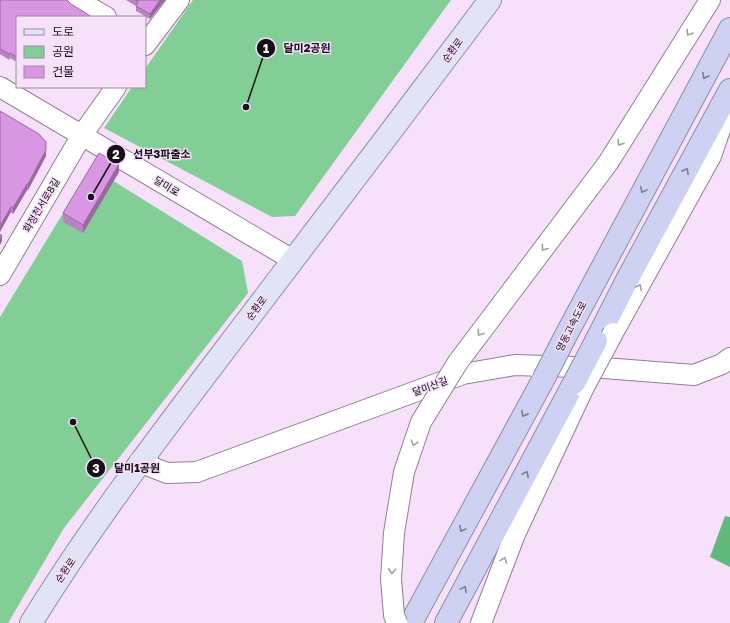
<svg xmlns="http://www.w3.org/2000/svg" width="730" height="623" font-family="'Golos Text','Noto Sans KR',sans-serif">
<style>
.green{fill:#82ce96}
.forest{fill:#60b97a}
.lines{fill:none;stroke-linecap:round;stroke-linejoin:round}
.minor-casing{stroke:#937e96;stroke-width:22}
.major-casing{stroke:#8e8da6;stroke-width:24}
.highway-casing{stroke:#8e8da6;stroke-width:24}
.minor{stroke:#fff;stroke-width:20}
.major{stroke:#e2e3f7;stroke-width:22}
.highway{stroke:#ced1f2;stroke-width:22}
.minor-bridge-casing{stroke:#937e96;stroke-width:22;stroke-linecap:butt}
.highway-bridge-casing{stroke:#8e8da6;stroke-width:24;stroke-linecap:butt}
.minor-bridge{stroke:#fff;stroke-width:20}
.highway-bridge{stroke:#ced1f2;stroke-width:22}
.wall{fill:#ba81c3}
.shaded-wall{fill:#97699f}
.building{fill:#d896e3;stroke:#97699f}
.oneway{stroke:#a29fa3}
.oneway2{stroke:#7b7a90}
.labels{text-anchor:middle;stroke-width:3;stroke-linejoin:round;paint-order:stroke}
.street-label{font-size:10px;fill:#160f18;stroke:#f6e0fa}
.leader{fill:none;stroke:#160f18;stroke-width:1.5}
.callout-dot{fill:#160f18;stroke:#f6e0fa;stroke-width:1.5}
.mark-label{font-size:12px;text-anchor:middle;font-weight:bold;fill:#fff}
.callout-label{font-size:11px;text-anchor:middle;font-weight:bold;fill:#160f18;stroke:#f6e0fa;stroke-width:3;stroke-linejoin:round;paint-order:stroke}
</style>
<rect width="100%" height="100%" fill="#f6e0fa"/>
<path class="green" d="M193,0H451L295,216L272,217L104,128L132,87H145V69Z
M91,167L242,261L248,293L64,528L8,623H0V317Z"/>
<path class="forest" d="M725,516L730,517V567L710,557Z"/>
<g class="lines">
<defs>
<path id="minor" d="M77,0L106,17
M145,45L179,0
M0,87L293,260
M0,275L82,135L116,87
M504,301L608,163L710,0
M613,333L711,156L727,109
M139,462L167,473L197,472L463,374L515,365L604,368L694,375L722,364L730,358
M481,623L515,534L584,387"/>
<path id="major" d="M31,623C95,519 170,422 243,326C326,217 408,109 490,0"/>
<path id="highway" d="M565,337L730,29
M596,341L628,278L730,90
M411,623L543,380
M446,623L574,383"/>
</defs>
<use href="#minor" class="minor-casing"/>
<use href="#major" class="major-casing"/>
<use href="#highway" class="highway-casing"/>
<use href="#minor" class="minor"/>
<use href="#major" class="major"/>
<use href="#highway" class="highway"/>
<defs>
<path id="minor-bridge" d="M584,387L613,333
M397,623L394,615L391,579L394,533L404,472L421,422L458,362L504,301"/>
<path id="highway-bridge" d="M543,380L565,337
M574,383L596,341"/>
</defs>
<use href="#minor-bridge" class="minor-bridge-casing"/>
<use href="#highway-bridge" class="highway-bridge-casing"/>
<use href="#minor-bridge" class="minor-bridge"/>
<use href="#highway-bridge" class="highway-bridge"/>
</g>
<path class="wall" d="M0,0L17,17V62L10,58L9,60L0,54Z
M126,0H165L150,19L136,11V6Z
M0,111L46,156L28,190H27L13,214L11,212Z
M119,172L83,233L63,222V213Z"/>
<path class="shaded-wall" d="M160,0H165L150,19V14Z
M46,150V156L28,190V184Z
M119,164V172L83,233V225Z
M27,184V190L13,214V208Z
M11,207V212L0,232V226Z
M2,236V241L0,245V239Z"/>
<path class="building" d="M0,0H67L71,4L92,17H17V57L10,53L9,54L0,49Z
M136,0H160L150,14L136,6L138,1Z
M0,111L39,134L46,142V150L28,184H27L13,208L11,207L0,226Z
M99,153L119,164L83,225L63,213Z
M0,234L2,236L0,239Z"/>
<defs><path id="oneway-chevron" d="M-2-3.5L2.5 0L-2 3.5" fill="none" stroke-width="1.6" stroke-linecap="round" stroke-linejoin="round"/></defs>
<g class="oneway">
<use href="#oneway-chevron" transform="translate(689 33) rotate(122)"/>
<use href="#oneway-chevron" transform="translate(620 143) rotate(122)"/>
<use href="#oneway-chevron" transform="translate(544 248) rotate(127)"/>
<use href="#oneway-chevron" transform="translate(639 287) rotate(-62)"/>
<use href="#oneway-chevron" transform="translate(480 333) rotate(126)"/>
<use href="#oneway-chevron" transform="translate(414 443) rotate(109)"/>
<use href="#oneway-chevron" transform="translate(504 560) rotate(-69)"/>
<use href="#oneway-chevron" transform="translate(392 571) rotate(93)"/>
</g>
<g class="oneway2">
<use href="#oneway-chevron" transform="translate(705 76) rotate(118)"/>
<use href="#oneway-chevron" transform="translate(686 171) rotate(-61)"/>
<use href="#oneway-chevron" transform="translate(643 190) rotate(118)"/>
<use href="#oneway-chevron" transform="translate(524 414) rotate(119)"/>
<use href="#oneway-chevron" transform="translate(526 474) rotate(-62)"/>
<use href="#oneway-chevron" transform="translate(462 529) rotate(118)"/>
<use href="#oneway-chevron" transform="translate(464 589) rotate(-62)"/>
</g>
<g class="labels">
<g class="street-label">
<text transform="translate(452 50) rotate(-53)" y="4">순환로</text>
<text transform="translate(167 186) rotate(31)" y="4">달미로</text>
<text transform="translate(41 205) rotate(-59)" y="4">화정천서로8길</text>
<text transform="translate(256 308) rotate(-53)" y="4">순환로</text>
<text transform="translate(571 326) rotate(-63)" y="4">영동고속도로</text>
<text transform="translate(430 386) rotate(-20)" y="4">달미산길</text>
<text transform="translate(65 570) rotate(-56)" y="4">순환로</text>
</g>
</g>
<path class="leader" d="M246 107L266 48M91 197L116 154M73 422L96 468"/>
<g class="callout-dot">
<circle cx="246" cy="107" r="4"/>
<circle cx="91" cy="197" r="4"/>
<circle cx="73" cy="422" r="4"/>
<circle cx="266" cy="48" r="10"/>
<circle cx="116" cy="154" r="10"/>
<circle cx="96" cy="468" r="10"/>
</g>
<g class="mark-label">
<text x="266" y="53">1</text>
<text x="116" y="159">2</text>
<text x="96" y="473">3</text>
</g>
<g class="callout-label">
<text x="307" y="52">달미2공원</text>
<text x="162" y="158">선부3파출소</text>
<text x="137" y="472">달미1공원</text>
</g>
<rect x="16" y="16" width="130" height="72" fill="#f6e0fa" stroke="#9c8ca0"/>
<rect x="24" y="29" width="20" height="6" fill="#e2e3f7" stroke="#9c8ca0"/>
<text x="52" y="36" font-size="12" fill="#160f18">도로</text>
<rect x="24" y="46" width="20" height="12" fill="#82ce96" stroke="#9c8ca0"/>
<text x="52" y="56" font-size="12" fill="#160f18">공원</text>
<rect x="24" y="66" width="20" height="12" fill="#d896e3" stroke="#9c8ca0"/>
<text x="52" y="76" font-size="12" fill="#160f18">건물</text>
</svg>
